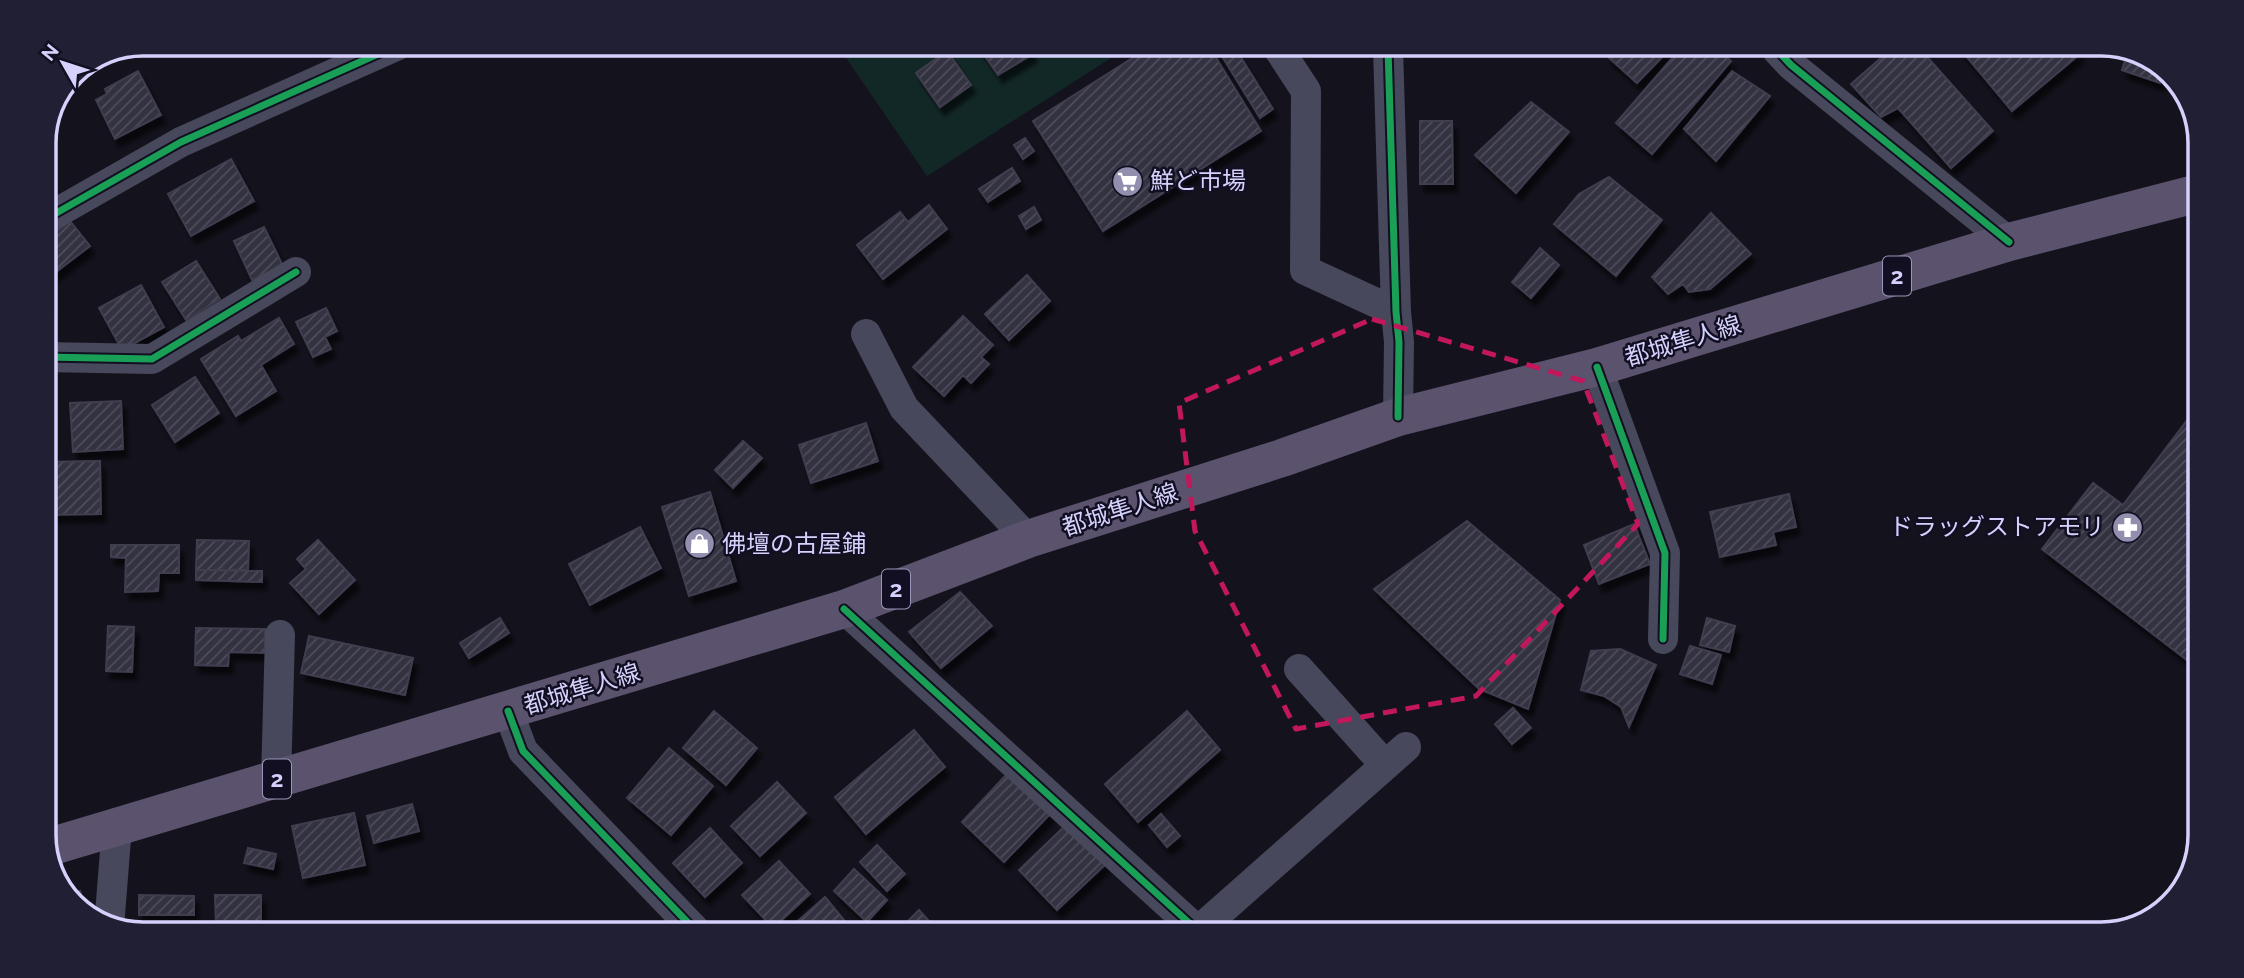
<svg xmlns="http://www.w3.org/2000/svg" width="2244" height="978" font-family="Raleway,'Noto Sans JP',sans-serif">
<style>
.grass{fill:#122827}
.building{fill:url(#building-hatch);stroke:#403d50;stroke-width:2;filter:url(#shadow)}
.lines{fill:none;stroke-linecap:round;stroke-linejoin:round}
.street{stroke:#48485d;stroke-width:30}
.primary{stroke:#5b526e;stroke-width:38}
.cycleway-casing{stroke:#110f21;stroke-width:11}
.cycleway{stroke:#1a9f57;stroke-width:7}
.marked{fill:none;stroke:#c2185b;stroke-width:5;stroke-dasharray:14 9;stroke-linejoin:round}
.labels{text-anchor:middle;stroke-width:5;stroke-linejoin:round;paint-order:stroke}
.shield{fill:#110f21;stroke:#9a97ba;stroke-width:2}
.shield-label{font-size:23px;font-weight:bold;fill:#d5d1fc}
.poi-label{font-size:24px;fill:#d5d1fc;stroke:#110f21;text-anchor:start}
.street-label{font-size:24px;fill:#d5d1fc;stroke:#110f21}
.rim{fill:none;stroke:#d5d1fc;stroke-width:3.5}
</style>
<defs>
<pattern id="building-hatch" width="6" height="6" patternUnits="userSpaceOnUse" patternTransform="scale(1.75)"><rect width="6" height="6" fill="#32313f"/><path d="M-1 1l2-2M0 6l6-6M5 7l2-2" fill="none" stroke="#4f4e5c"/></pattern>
<filter id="shadow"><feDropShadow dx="4.5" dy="8" stdDeviation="2" flood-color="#0009"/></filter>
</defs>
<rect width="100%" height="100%" fill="#14131d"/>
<path class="grass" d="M838,46L1128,47L927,176Z"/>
<path class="building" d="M979,47H1029L1033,54L998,75Z
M1150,47L1210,48L1261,131L1103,231L1033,121Z
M1217,48H1235L1273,109L1260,118Z
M1612,49H1670L1637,83L1607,56Z
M1680,49L1718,50L1731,61L1652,154L1616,123Z
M1890,50H1921L1993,131L1951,168L1898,108L1881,117L1851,84Z
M1961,50L2077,51L2080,54L2012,111Z
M947,51L971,85L940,107L916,73Z
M2128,51H2139L2161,68L2160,83L2122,70Z
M138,71L161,115L115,139L96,100L107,94L105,89Z
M1732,71L1770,96L1716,161L1684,129Z
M1531,102L1569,132L1516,193L1475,155Z
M1420,121H1452L1453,184H1420Z
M1025,138L1034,151L1023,159L1014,145Z
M231,159L254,201L191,236L168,194Z
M1012,168L1020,181L988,202L979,189Z
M44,171L57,195L44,202Z
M1609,177L1662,220L1616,276L1554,224L1579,194Z
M929,205L947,229L883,279L857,245L900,212L908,222Z
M1034,207L1041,220L1026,229L1019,216Z
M1711,213L1751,254L1710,289L1689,292L1683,284L1668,294L1652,277Z
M70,221L90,246L44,281V241Z
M264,227L283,266L252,280L234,241Z
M1540,248L1559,265L1531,298L1512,282Z
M196,261L220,299L186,320L162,282Z
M1027,275L1050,301L1009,340L985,314Z
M141,285L164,327L122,350L99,308Z
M326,308L337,331L325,337L331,349L313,357L296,322Z
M963,316L993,345L981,357L989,364L971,383L963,375L944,396L913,367Z
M279,318L294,344L261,365L276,391L236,416L201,359L238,336L241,341Z
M195,377L219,413L175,442L152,405Z
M121,401L123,449L73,452L70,403Z
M44,406H49V454H44Z
M2197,407L2195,650L2187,660L2042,549L2093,483L2123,505Z
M866,423L878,461L811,483L799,445Z
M743,441L762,458L733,488L715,470Z
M100,461L101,514L44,515V462Z
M710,492L736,581L689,596L662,507Z
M1789,494L1796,527L1773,532L1776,545L1720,557L1710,512Z
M1467,521L1560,600L1528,709L1479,689L1374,589Z
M1634,524L1650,564L1599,584L1584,545Z
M640,527L661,568L590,605L569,564Z
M197,540L249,541L248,570H196Z
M318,540L355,580L319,614L290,583L306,569L297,559Z
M111,545H179V573H159L158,591L125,592L126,558L111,557Z
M196,570L262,571V582L196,580Z
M960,592L992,626L941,668L909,632Z
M500,618L509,633L469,658L460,643Z
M1707,618L1735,626L1729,652L1700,645Z
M108,626L134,627L132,672L106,671Z
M196,628L265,629V653L229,652L228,666L195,665Z
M309,636L413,658L405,695L301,673Z
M1690,646L1721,655L1712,684L1680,674Z
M1620,649L1656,665L1629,727L1621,707L1604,696L1581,690L1591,651Z
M1513,708L1531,728L1512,744L1495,724Z
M714,711L757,748L726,785L683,748Z
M1187,711L1220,750L1138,822L1105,784Z
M914,730L945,767L866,834L835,797Z
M669,748L713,786L671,835L627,798Z
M1008,773L1051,813L1004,862L962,822Z
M777,782L806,813L760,856L731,826Z
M412,804L419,831L374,843L367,816Z
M354,813L365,865L303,878L292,826Z
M1161,814L1180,836L1167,847L1149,825Z
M1068,823L1107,863L1057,910L1019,870Z
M710,828L742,863L705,897L673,863Z
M877,845L905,874L887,891L860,862Z
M248,848L276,854L273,869L244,863Z
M779,861L810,894L773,928L742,895Z
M854,869L887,900L867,922L834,891Z
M80,891L86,912L64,895Z
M139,895L194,896V915H139Z
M215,895H261V927H216Z
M825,897L849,926L844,930L807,929L799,920Z
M919,910L937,930H899Z"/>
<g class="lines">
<path class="street" d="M1278,48L1306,91L1305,270L1396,312
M1388,48L1396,312L1399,342L1398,417
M1777,50L1791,65L2009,242
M44,220L181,142L398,45
M866,334L904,408L1028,539
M44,357L152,359L296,272
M1597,367L1665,553L1663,639
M844,609L1198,931
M1299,669L1385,765
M508,711L523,751L694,929
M276,780L280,635
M109,927L117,826
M1198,931L1406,747"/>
<path class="primary" d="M46,848L844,609L1028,539L1282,458L1398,417L1597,367L2009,242L2199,193"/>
<defs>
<path id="cycleway" d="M1388,48L1396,312L1399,342L1398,417
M1777,50L1791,65L2009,242
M44,220L181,142L398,45
M44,357L152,359L296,272
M1597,367L1665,553L1663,639
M844,609L1198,931
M508,711L523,751L694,929"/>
</defs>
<use href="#cycleway" class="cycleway-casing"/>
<use href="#cycleway" class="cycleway"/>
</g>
<path class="marked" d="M1372,319L1583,381L1638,524L1476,696L1296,729L1195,531L1179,403Z"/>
<defs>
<symbol id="supermarket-disc" viewBox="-11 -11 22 22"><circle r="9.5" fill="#918eae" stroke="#110f21"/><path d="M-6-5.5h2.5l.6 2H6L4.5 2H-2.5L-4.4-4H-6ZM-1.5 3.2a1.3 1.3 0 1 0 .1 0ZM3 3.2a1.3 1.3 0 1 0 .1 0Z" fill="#fff"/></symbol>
<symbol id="pharmacy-disc" viewBox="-11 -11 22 22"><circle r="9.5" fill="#918eae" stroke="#110f21"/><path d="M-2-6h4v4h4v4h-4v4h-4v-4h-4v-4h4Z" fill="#fff"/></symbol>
<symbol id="shop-disc" viewBox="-11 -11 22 22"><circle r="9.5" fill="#918eae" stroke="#110f21"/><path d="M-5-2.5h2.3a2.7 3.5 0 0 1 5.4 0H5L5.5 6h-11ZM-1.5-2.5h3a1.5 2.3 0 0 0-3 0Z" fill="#fff"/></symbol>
</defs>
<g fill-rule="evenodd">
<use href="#supermarket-disc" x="1110" y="164" width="35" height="35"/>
<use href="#pharmacy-disc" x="2110" y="510" width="35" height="35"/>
<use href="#shop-disc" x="682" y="526" width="35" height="35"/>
</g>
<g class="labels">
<g class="shield">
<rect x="1883" y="256.5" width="28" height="39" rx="5"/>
<rect x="882" y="569.5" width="28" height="39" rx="5"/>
<rect x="263" y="759.5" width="28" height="39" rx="5"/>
</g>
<g class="shield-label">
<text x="1897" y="284">2</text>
<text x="896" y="597">2</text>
<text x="277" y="787">2</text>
</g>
<g class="poi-label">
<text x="1150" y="189">鮮ど市場</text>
<text x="2105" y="535" text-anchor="end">ドラッグストアモリ</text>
<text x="722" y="552">佛壇の古屋鋪</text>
</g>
<g class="street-label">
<text transform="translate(1683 341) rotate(-17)" y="8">都城隼人線</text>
<text transform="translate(1120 510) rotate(-18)" y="8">都城隼人線</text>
<text transform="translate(582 689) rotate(-17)" y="8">都城隼人線</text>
</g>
</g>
<path d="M0 0H2244V978H0ZM143 56H2101A87 87 0 0 1 2188 143V835A87 87 0 0 1 2101 922H143A87 87 0 0 1 56 835V143A87 87 0 0 1 143 56Z" fill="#211f33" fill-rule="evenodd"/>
<path class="rim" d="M143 56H2101A87 87 0 0 1 2188 143V835A87 87 0 0 1 2101 922H143A87 87 0 0 1 56 835V143A87 87 0 0 1 143 56Z"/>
<g transform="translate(63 63) rotate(309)" stroke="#110f21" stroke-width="5" paint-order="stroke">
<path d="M0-5L12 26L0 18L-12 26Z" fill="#d5d1fc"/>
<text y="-10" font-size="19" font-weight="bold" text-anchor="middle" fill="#d5d1fc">N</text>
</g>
</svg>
